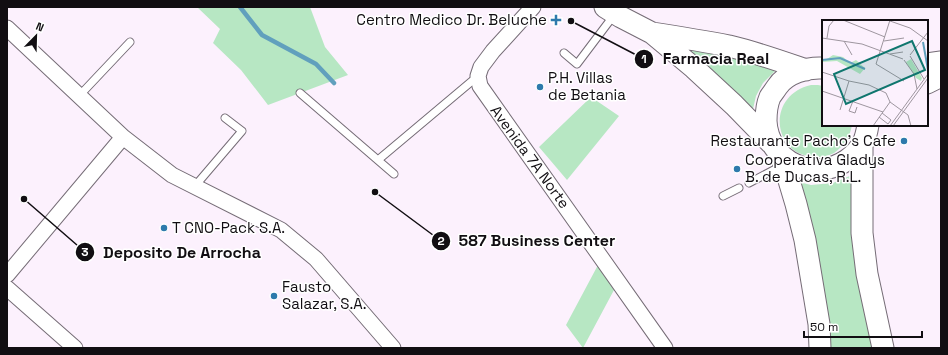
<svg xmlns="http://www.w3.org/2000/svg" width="948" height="355" font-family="'Space Grotesk',sans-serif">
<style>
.green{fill:#b7e7c3}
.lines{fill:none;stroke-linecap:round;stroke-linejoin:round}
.stream{stroke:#61a0bd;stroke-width:4.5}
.lane-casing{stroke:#756c76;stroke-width:9}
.street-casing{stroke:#756c76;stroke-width:17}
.secondary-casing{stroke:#756c76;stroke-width:23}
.lane{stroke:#fff;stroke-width:7}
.street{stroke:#fff;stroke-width:15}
.secondary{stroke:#fff;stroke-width:21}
.poi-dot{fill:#2d7aac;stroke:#fff;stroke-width:1.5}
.labels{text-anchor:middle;stroke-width:3;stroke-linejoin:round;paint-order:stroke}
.poi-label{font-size:15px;fill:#110e12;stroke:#fff;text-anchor:start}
.street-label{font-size:15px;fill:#110e12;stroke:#fff}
.inset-river{fill:none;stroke:#61a0bd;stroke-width:2}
.inset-road{fill:none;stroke:#9e969f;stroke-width:1}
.view{fill:#0f766e;fill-opacity:0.15;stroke:#0f766e;stroke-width:2}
.inset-edge{fill:none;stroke:#110e12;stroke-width:2}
.leader{fill:none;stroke:#110e12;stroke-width:1.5}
.callout-dot{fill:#110e12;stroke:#fff;stroke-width:1.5}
.mark-label{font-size:12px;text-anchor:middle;font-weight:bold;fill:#fff}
.callout-label{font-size:16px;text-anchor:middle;font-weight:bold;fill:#110e12;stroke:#fff;stroke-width:3;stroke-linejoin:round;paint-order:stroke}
</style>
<rect width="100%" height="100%" fill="#fcf1fd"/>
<path class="green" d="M197,7H310L325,47L348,75L268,105L241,70L213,43L220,29Z
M691,47L774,66L775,71L763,83L756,96L753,109L688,52Z
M811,85H818L823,86V125H852C850,137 844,146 834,153C828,156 820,158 813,157C771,153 767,95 811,85Z
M591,97L619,116L567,180L539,147Z
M852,175L875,348H823L799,182L811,185L833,183Z
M598,265L614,290L583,348L566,325Z"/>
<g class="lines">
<path class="stream" d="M240,7L262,35L316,64L334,83"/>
<defs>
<path id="lane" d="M564,53L577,64L614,15
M300,93L394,174
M79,96L130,42
M378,160L478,76
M749,183L783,165
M195,186L242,131L225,118
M723,196L739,188"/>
<path id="street" d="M533,7L493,51L481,67L478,76L480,86L665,348
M7,28L123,137L172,175L281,230L316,259L393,348
M7,275L123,137
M7,288L75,348"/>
<path id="secondary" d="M605,7L621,17L652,33L694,68L734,105L771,143
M652,33C678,37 703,41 729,46C755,52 780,61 806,70
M927,64L941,62
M823,68C807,67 786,73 777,87C775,90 772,94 770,97C767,104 766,113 766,121C768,162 814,183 847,160C853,156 859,150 863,143C866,137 867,131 868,125
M927,83L941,76
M862,144V233L867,274L883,348
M782,157L796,204L805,240L819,324L820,348"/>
</defs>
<use href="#lane" class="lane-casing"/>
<use href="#street" class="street-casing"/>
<use href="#secondary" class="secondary-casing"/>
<use href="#lane" class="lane"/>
<use href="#street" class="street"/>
<use href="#secondary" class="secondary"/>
</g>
<g class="poi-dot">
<path d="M554 14h4v4h4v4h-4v4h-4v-4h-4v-4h4z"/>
<circle cx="540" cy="87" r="4"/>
<circle cx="904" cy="141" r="4"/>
<circle cx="737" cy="169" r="4"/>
<circle cx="164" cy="228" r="4"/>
<circle cx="274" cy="296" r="4"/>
</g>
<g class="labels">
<g class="poi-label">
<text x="547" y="25" text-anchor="end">Centro Medico Dr. Beluche</text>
<text x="548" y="83">P.H. Villas<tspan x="548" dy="17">de Betania</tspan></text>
<text x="896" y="146" text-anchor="end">Restaurante Pacho's Cafe</text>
<text x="745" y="165">Cooperativa Gladys<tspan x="745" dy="17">B. de Ducas, R.L.</tspan></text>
<text x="172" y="233">T CNO-Pack S.A.</text>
<text x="282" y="292">Fausto<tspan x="282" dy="17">Salazar, S.A.</tspan></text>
</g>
<g class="street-label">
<text transform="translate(530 157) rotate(54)" y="5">Avenida 7A Norte</text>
</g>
</g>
<g transform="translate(822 20)">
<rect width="106" height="106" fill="#fcf1fd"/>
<path d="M11,35L21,37L28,43L34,40L43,48L38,54L15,41L0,42V37L2,41ZM89,39L100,58L99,61L94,58L84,42Z" fill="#b7e7c3"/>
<path class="inset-river" d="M101,22L106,50M0,40L18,38L43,49"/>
<path class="inset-road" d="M21,0L63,17M68,0L54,44L82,61M68,1L88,8L106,21M0,18L40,24L81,39M5,18L7,6L12,0M22,21L30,35M62,21L82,18M68,34L81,32M88,35L106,12M88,36L102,59M82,40L92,54L95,69M0,52L27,61L47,65L64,73L68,82M0,71L61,92M31,81L27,91L33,93L35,87M68,82L86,95L89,106M18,90L27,61M57,97L66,104L69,100L60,93M51,106L68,82M68,106L106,54M71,106L106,58"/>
<path class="view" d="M90,21L103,50L24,84L12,54Z"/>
<rect width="106" height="106" class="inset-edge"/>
</g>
<path class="leader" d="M571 21L644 59M375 192L441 241M24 199L85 252"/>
<g class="callout-dot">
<circle cx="571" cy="21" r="4"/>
<circle cx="375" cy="192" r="4"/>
<circle cx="24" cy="199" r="4"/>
<circle cx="644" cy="59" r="10"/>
<circle cx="441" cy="241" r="10"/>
<circle cx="85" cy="252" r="10"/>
</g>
<g class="mark-label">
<text x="644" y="63">1</text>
<text x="441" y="245">2</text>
<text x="85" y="256">3</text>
</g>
<g class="callout-label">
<text x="716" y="64">Farmacia Real</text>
<text x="537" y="246">587 Business Center</text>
<text x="182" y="258">Deposito De Arrocha</text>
</g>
<rect width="948" height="355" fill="none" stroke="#110e12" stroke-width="16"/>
<g transform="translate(36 36) rotate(23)" stroke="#ffffff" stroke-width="3" paint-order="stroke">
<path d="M0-3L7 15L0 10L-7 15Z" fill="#110e12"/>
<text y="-6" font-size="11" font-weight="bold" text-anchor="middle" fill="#110e12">N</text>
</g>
<path d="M804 331v6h118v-6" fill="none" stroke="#110e12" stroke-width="2"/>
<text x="810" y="331" font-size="12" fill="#110e12" stroke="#ffffff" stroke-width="3" paint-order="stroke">50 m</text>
</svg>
